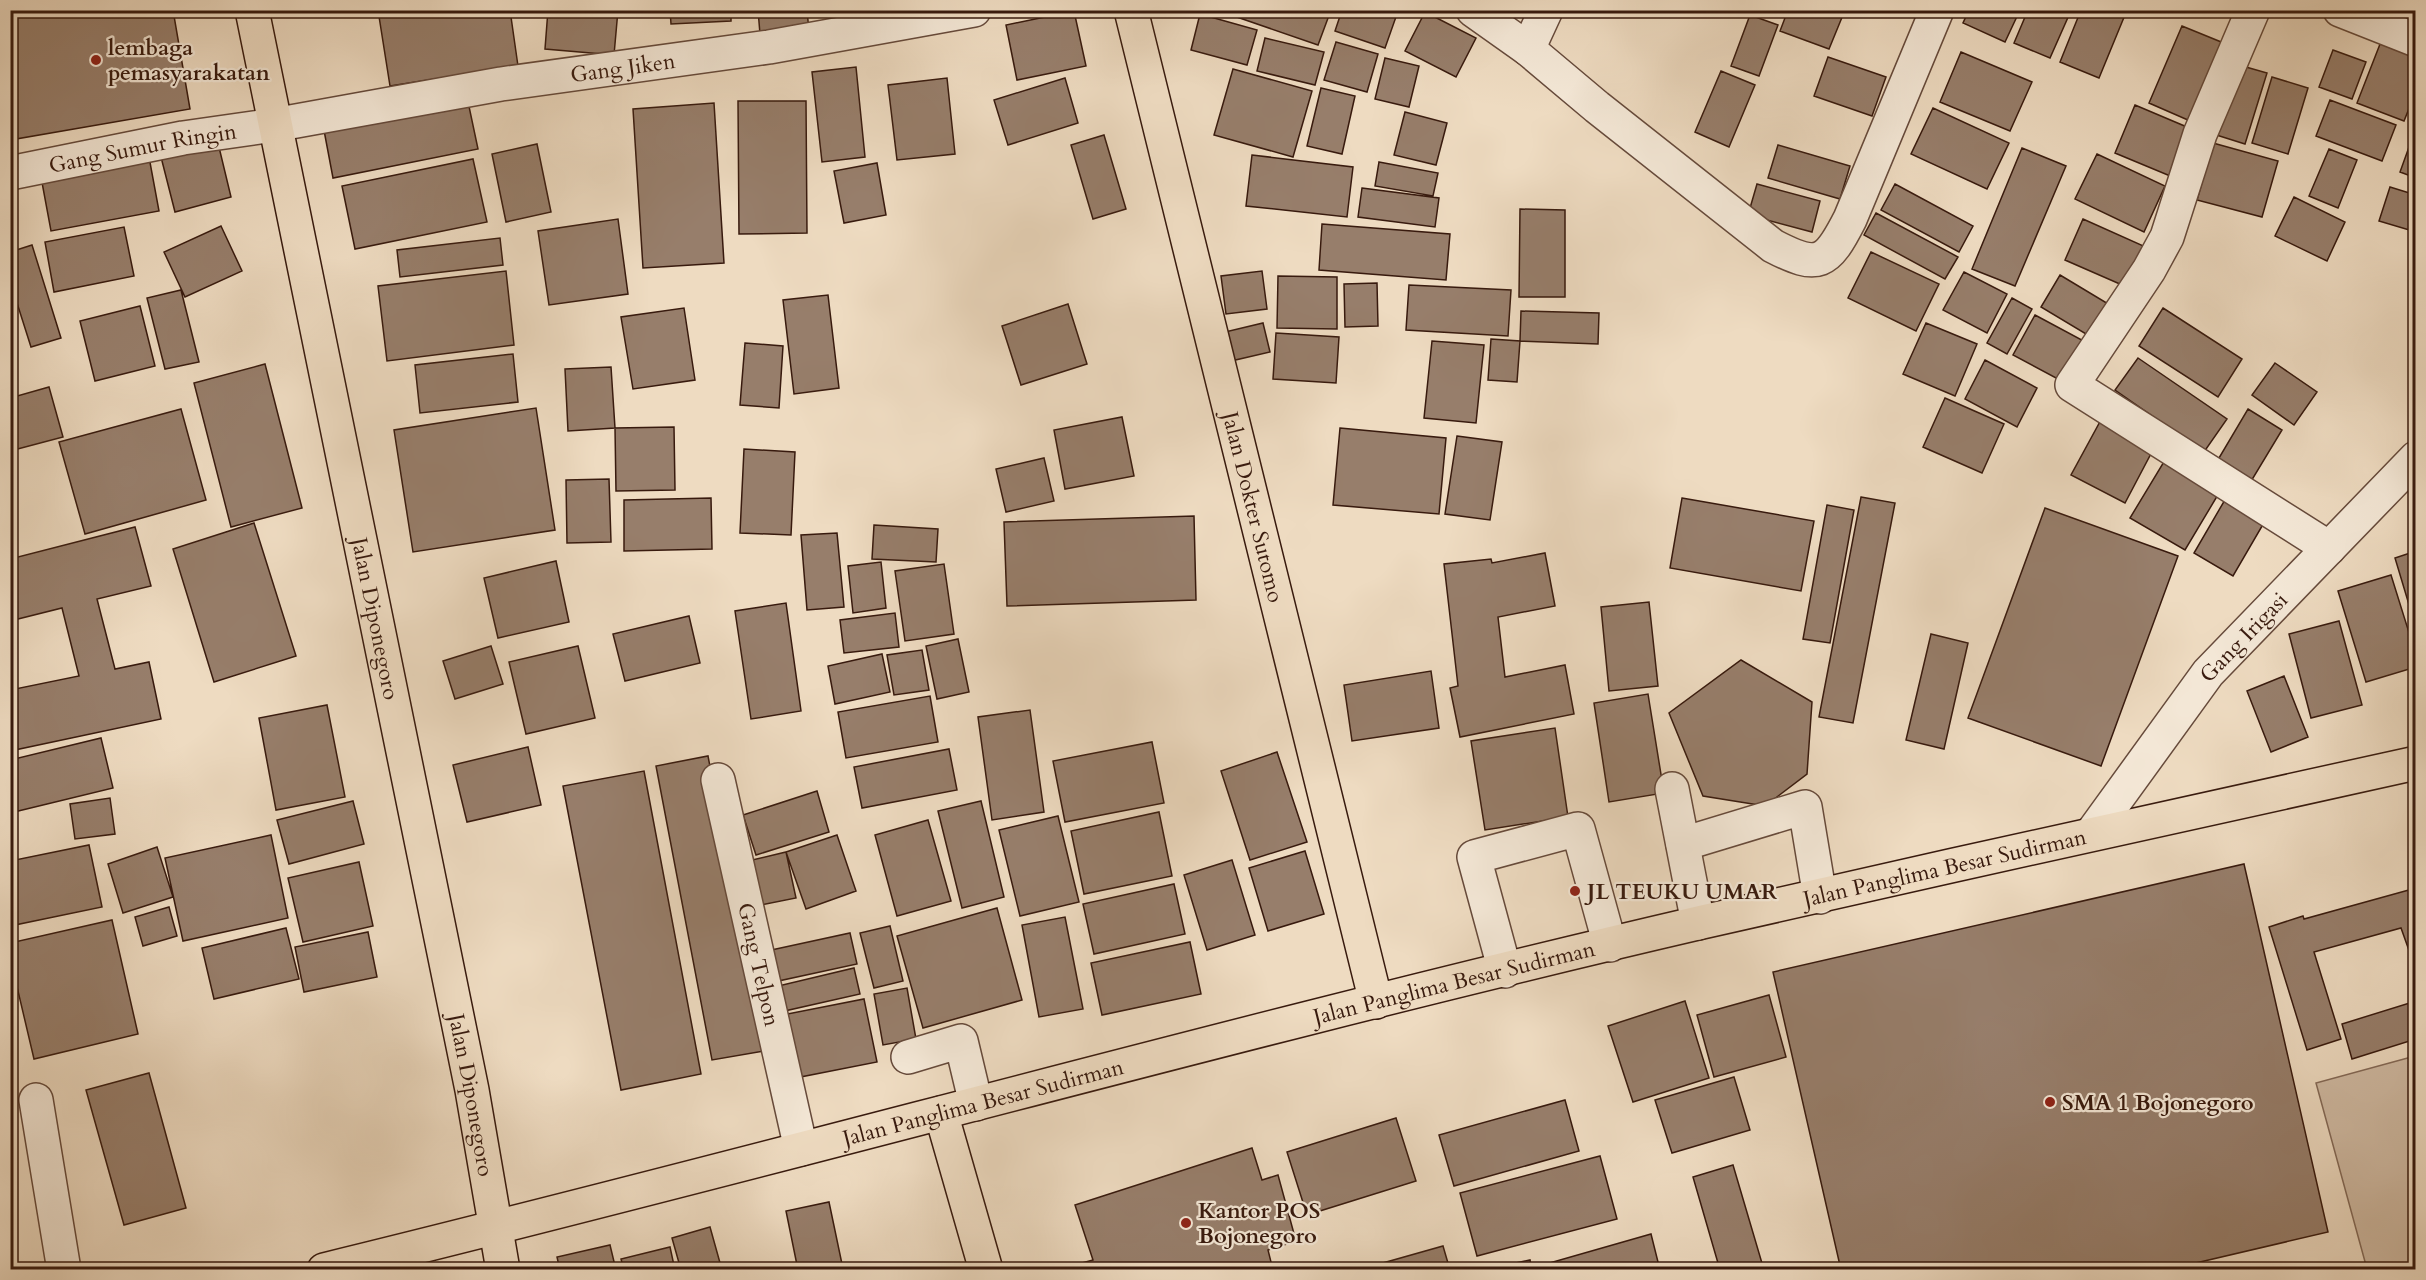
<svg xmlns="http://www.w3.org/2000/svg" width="2426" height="1280" font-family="Cardo,serif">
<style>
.green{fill:#cfbaa3;stroke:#846a58;stroke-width:1.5}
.building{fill:#977e6b;stroke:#381a0e;stroke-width:1.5}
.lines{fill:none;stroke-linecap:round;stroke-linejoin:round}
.minor-casing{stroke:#664a3b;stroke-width:36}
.major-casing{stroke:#381a0e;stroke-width:36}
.minor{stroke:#f4e8d7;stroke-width:33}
.major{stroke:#eedbc1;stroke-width:33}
.poi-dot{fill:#8f2418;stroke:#f4e8d7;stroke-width:2}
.labels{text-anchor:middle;stroke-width:4.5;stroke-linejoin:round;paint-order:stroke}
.poi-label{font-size:22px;font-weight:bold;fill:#381a0e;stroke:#f4e8d7;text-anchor:start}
.street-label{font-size:22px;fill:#381a0e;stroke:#f4e8d7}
</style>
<rect width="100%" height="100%" fill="#eedbc1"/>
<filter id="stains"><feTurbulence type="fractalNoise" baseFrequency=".00333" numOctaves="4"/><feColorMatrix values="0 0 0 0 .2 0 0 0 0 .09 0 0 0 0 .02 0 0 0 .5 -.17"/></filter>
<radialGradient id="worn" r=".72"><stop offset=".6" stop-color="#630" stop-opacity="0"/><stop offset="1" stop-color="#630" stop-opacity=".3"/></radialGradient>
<path class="green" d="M2415,1056V1269H2367L2316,1083Z"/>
<path class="building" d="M10,10H173L190,109L10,140Z
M378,10H510L518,66L390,86Z
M548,10H618L614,55L545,49Z
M670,10H731V21L671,24Z
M758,10H807L809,31L760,34Z
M1229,10H1331L1318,45L1228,14Z
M1342,10H1387L1397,14L1385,48L1335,31Z
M1788,10H1845L1829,49L1780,31Z
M1969,10H2020L2005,42L1963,23Z
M2028,10H2059L2069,15L2050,58L2014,43Z
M2081,10H2127L2099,78L2060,62Z
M1074,11L1086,66L1017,80L1006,25Z
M1425,12L1476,38L1456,77L1405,51Z
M1200,14L1257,30L1247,65L1191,50Z
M1750,15L1778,25L1759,76L1731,66Z
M2182,26L2231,46L2197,124L2149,103Z
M1265,38L1324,52L1315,85L1257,71Z
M2382,39L2416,52V91L2404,121L2357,103Z
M1336,42L1378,54L1367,92L1324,80Z
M2333,50L2366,62L2352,99L2319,87Z
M1961,52L2032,82L2010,131L1940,102Z
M1828,57L1886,77L1872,116L1814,96Z
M1385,58L1419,66L1409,107L1375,99Z
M2232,63L2267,73L2245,144L2210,133Z
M856,67L865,157L822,162L812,72Z
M1233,69L1312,91L1293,157L1214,135Z
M1721,71L1755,85L1729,147L1695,132Z
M2272,77L2308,88L2288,154L2252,143Z
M947,78L955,154L897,160L888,85Z
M1065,78L1078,123L1008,145L994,100Z
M1321,88L1355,96L1342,154L1307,146Z
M467,97L478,149L333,178L323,125Z
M2330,100L2396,125L2382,161L2316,136Z
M738,101H806L807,233L739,234Z
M714,103L724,263L643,268L633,109Z
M2135,105L2194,130L2175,178L2115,153Z
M1933,108L2009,143L1987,189L1911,154Z
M1405,112L1447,123L1436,165L1394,155Z
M1104,135L1126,209L1093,219L1071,145Z
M2413,136L2416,137V178L2400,172Z
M218,143L231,197L175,212L161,157Z
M2213,143L2278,161L2262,217L2197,200Z
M537,144L551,212L506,222L492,154Z
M1778,145L1850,166L1840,199L1768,178Z
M2022,148L2066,166L2015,286L1972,269Z
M2329,149L2357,160L2338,208L2309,196Z
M2097,154L2165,186L2144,232L2075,199Z
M1252,155L1353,167L1347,217L1246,206Z
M149,157L159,211L51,231L41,177Z
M473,159L487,222L355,249L342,186Z
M1379,162L1438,173L1433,196L1375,186Z
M877,163L886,215L844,223L834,171Z
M1757,184L1820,201L1812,232L1748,215Z
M1895,184L1973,226L1959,252L1881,210Z
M2390,187L2416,195V232L2379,221Z
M1362,188L1439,198L1435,227L1358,217Z
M2294,197L2345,222L2327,261L2275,236Z
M1520,209L1565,210V297H1519Z
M1876,213L1958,257L1945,279L1864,235Z
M618,219L628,294L549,305L538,231Z
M2083,219L2148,248L2129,288L2065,260Z
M1322,224L1450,234L1446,280L1319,270Z
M221,226L242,271L185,297L164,252Z
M124,227L134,276L54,292L45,242Z
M500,238L503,265L400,277L397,250Z
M32,245L61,338L31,347L10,281V252Z
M1871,252L1939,284L1916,331L1848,298Z
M506,271L514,345L387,361L378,286Z
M1262,271L1267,309L1226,314L1221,276Z
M1964,272L2007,294L1987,333L1943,310Z
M2060,275L2115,308L2096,340L2041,307Z
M1278,276L1337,277V329L1277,328Z
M1377,283L1378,326L1345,327L1344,284Z
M1409,285L1511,290L1508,336L1406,330Z
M181,290L199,362L165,369L147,298Z
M828,295L839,388L794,394L783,300Z
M2012,298L2032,309L2007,354L1987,343Z
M1068,304L1087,364L1021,385L1002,326Z
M140,306L155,366L95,381L80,321Z
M684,308L695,380L633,389L621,317Z
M2163,308L2242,359L2218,397L2139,346Z
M1521,311L1599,313L1598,344L1520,341Z
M2035,315L2093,346L2071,386L2013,355Z
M1263,323L1270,352L1231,361L1225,332Z
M1926,323L1977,344L1955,396L1903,374Z
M1276,333L1339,337L1336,383L1273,379Z
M1491,339L1520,341L1517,382L1488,380Z
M1432,341L1484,345L1476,423L1424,418Z
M745,343L783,346L779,408L740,405Z
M513,354L518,402L420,413L415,365Z
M2138,358L2227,419L2204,452L2115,390Z
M1985,360L2037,388L2017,427L1965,399Z
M2275,363L2317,392L2294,425L2252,395Z
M265,364L302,508L231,527L194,383Z
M611,367L615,428L568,431L565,369Z
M49,387L63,437L10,451V398Z
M1945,398L2004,424L1982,473L1923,447Z
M536,408L555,530L413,552L394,430Z
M181,409L206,500L85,534L59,442Z
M2248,409L2282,430L2250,483L2216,463Z
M1122,417L1134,476L1065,489L1054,430Z
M2102,418L2155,446L2125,503L2071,475Z
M674,427L675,490L616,491L615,428Z
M1340,428L1446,438L1439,514L1333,505Z
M1457,436L1502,442L1490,520L1445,514Z
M744,449L795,452L791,535L740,533Z
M1044,458L1054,501L1006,512L996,469Z
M2165,460L2219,493L2185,550L2130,518Z
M609,479L611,542L567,543L566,480Z
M1861,497L1895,503L1853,723L1819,717Z
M711,498L712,549L624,551V500Z
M1682,498L1814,521L1801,591L1670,568Z
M2226,498L2265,521L2233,576L2194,553Z
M1827,505L1854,510L1830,643L1803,639Z
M2045,508L2178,556L2101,766L1968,718Z
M1194,516L1196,600L1007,606L1004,522Z
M254,523L296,656L214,682L173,549Z
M874,525L938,529L936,562L872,559Z
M135,527L151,586L97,599L115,669L149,662L161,719L10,751V690L79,676L62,608L10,621V559Z
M837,533L844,607L807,610L801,535Z
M2416,551V628L2395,558Z
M1545,553L1555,606L1498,617L1505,677L1565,665L1574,714L1460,737L1450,688L1458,686L1444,564L1491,559L1492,563Z
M556,561L569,622L498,638L484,578Z
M881,562L886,608L853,613L848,566Z
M944,564L954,634L905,641L895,571Z
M2391,575L2416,655V667L2366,682L2338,591Z
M1649,602L1658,686L1609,691L1601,607Z
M786,603L801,711L751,719L735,611Z
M895,613L899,647L844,653L840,620Z
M689,616L700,663L625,681L613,634Z
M2339,621L2362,705L2311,718L2289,634Z
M1931,634L1968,643L1944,749L1906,740Z
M958,639L969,692L937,699L926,646Z
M491,646L503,684L455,699L443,661Z
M578,646L595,718L526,734L509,662Z
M922,650L929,690L894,695L887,655Z
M882,654L890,692L835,704L828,666Z
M1741,660L1812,702L1807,774L1765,806L1703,796L1669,713Z
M1431,671L1439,728L1352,741L1344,685Z
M2284,676L2308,737L2271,752L2247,691Z
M1648,694L1664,793L1609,802L1594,703Z
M930,696L938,742L846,758L838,712Z
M327,705L345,797L276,810L259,718Z
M1030,710L1044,812L992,820L978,717Z
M1555,728L1568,817L1485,830L1471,741Z
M101,738L113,788L10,813V760Z
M1152,742L1164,803L1065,822L1053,761Z
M528,747L541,805L467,822L453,765Z
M949,749L957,790L862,808L854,767Z
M1277,752L1307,842L1250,860L1221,771Z
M708,756L764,1051L712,1060L656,766Z
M644,771L701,1074L621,1090L563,786Z
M817,791L829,832L756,855L743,815Z
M110,798L115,834L75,839L70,804Z
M353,801L364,844L289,864L277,820Z
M981,801L1004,897L962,908L938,811Z
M1159,812L1172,876L1084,894L1071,831Z
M1058,816L1079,902L1020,916L999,830Z
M928,820L951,901L897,916L875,835Z
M271,835L288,918L183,941L165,858Z
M837,835L856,891L806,909L786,852Z
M89,845L102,907L10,926V861Z
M157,847L173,897L123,913L108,864Z
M1305,851L1324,914L1268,931L1249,868Z
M786,852L796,898L761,905L752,860Z
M1232,860L1255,935L1207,950L1184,875Z
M359,862L373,926L303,942L288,878Z
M2244,864L2328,1232L2166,1270H1841L1773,972Z
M1174,884L1185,934L1094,954L1083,904Z
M2416,888V970L2401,928L2314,952L2341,1039L2307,1050L2269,927L2303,916L2304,919Z
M169,907L177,936L143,946L135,917Z
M997,908L1022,1000L923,1028L897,936Z
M1065,917L1083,1009L1039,1017L1022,925Z
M112,920L138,1034L34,1059L10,957V943Z
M890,926L903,981L874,988L860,933Z
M286,928L299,979L214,999L202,948Z
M368,932L377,977L304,992L295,947Z
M850,933L857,964L769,983L762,952Z
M1190,942L1201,994L1102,1015L1091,963Z
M854,968L860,994L780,1012L774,987Z
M907,988L916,1039L883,1045L874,994Z
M1769,995L1786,1057L1714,1077L1697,1015Z
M864,999L877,1062L785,1080L772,1017Z
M1685,1001L1709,1078L1633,1102L1608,1026Z
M2416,1001V1039L2352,1059L2342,1024Z
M149,1073L186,1208L124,1225L86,1090Z
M1734,1077L1750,1130L1672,1153L1655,1100Z
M1565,1100L1579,1151L1454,1186L1439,1135Z
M1396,1118L1416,1181L1307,1215L1287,1152Z
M1252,1148L1262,1180L1278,1175L1296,1241L1268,1250L1273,1270H1079L1078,1264L1093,1260L1075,1205Z
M1600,1156L1617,1219L1477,1256L1460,1193Z
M1733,1165L1764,1270H1720L1693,1177Z
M829,1202L842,1264L816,1270H798L786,1211Z
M710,1227L722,1270H681L672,1238Z
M1651,1234L1660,1270H1540L1539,1266Z
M610,1245L616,1270H560L557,1257Z
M1443,1246L1450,1270H1358Z
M670,1247L675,1270H624L621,1259Z
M1530,1260L1532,1270L1488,1269Z"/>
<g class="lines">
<defs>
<g id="minor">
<path d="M1473,10L1528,49L1597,107L1773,246C1819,270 1827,264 1850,219L1937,10"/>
<path d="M2253,10L2200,134L2167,237L2149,270L2072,385L2329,548"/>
<path d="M2340,10L2416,40"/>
<path d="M1528,49L1546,10"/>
<path id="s1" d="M10,173L183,138L274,125L501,84L769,47L974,10"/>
<path id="s2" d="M718,780L801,1149"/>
<path d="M1672,789L1698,923"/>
<path id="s3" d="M2092,833L2208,673L2416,458"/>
<path d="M1683,844L1805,807L1820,897"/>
<path d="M1505,971L1474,857L1578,829L1610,945"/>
<path d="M908,1057L961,1041L976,1104"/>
<path d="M36,1100L64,1270"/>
</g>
<g id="major">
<path id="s4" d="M252,10L472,1090L503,1270"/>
<path id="s5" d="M1131,10L1376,1002"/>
<path d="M941,1113L986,1270"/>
<path id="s6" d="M324,1270C783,1158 1238,1030 1698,923C1937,868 2176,816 2416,763"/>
</g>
</defs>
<use href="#minor" class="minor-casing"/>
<use href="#major" class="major-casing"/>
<use href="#minor" class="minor"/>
<use href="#major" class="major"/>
</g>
<g class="poi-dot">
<circle cx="96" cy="60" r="6"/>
<circle cx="1575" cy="891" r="6"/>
<circle cx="2050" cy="1102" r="6"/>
<circle cx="1186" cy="1223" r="6"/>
</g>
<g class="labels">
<g class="poi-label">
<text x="108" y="55">lembaga<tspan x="108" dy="25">pemasyarakatan</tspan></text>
<text x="1587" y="899">JL TEUKU UMAR</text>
<text x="2062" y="1110">SMA 1 Bojonegoro</text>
<text x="1198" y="1218">Kantor POS<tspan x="1198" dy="25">Bojonegoro</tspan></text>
</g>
<g class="street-label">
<text dy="8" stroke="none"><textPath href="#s1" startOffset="622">Gang Jiken</textPath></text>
<text dy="8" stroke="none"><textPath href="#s1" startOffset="135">Gang Sumur Ringin</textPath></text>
<text dy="8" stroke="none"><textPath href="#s5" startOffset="512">Jalan Dokter Sutomo</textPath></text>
<text dy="8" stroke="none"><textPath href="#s4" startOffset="621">Jalan Diponegoro</textPath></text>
<text dy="8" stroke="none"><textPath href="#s3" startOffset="248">Gang Irigasi</textPath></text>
<text dy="8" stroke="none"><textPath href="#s6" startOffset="1670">Jalan Panglima Besar Sudirman</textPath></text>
<text dy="8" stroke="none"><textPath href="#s2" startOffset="189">Gang Telpon</textPath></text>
<text dy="8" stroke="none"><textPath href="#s6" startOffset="1166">Jalan Panglima Besar Sudirman</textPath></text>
<text dy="8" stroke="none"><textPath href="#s4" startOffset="1107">Jalan Diponegoro</textPath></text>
<text dy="8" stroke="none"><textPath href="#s6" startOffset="680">Jalan Panglima Besar Sudirman</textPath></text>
</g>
</g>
<rect width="2426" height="1280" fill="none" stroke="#eedbc1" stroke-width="36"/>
<rect x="12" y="12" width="2402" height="1256" fill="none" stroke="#381a0e" stroke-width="3"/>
<rect x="18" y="18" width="2390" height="1244" fill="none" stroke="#381a0e" stroke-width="1.5"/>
<rect width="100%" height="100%" filter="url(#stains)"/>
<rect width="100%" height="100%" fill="url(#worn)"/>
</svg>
